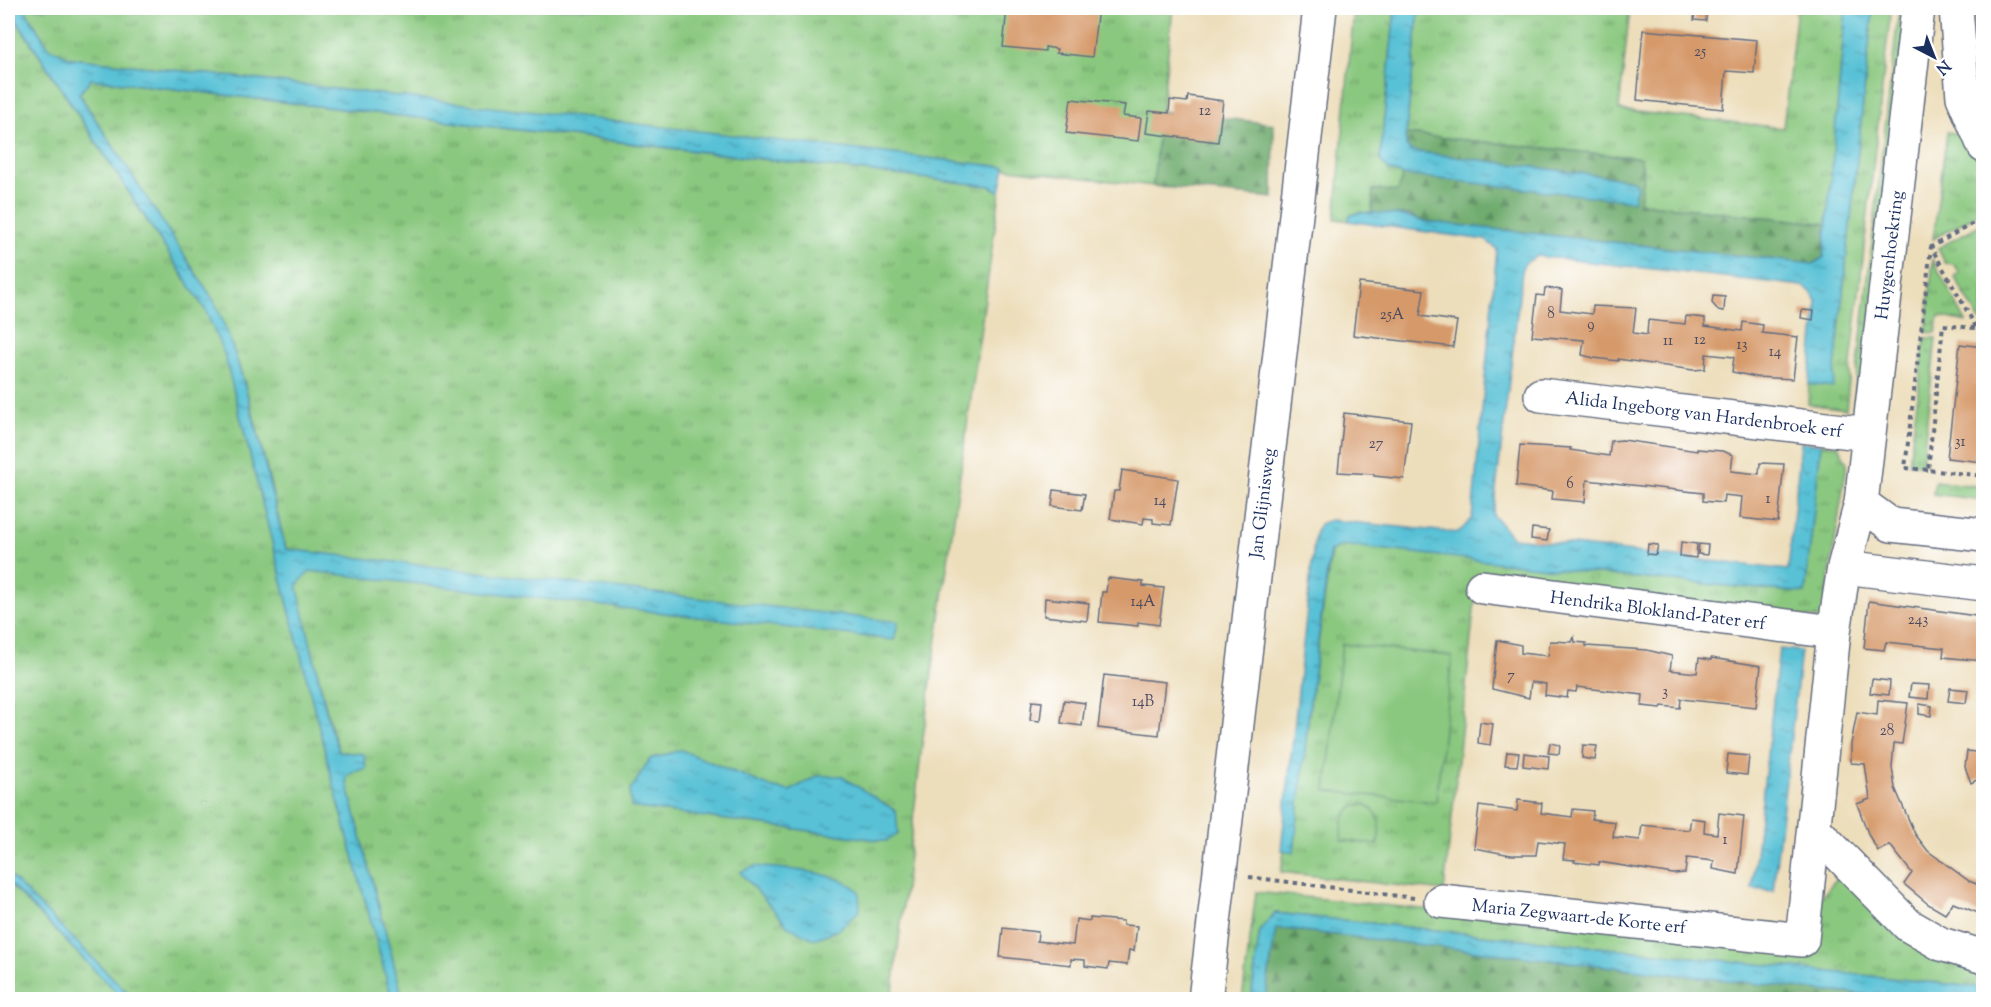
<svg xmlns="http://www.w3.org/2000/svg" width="1991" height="1007" font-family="'Sorts Mill Goudy',serif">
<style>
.grass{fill:url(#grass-tufts);stroke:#527c6e;stroke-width:1.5;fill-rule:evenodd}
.forest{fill:url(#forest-firs);stroke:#456e66;stroke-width:1.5}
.pitch{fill:#8ac87f;stroke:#527c6e;stroke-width:1.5}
.water{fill:url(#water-ripples);stroke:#3a789a;stroke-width:1.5}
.building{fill:#d69a6a}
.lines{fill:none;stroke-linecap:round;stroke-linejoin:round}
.minor-casing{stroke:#646c7f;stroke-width:36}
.path{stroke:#646c7f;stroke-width:4;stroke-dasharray:4.5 4.5;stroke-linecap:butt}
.minor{stroke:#fff;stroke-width:33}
.labels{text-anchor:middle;stroke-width:4.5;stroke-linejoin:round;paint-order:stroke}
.number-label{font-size:15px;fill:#4a4a61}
.street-label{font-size:18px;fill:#1b2f5e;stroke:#fff}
</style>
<defs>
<pattern id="grass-tufts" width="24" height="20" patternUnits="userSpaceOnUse" patternTransform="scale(1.5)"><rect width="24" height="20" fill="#8ac87f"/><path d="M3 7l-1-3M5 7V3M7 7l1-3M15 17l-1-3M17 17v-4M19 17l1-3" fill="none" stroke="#70a36b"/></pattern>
<pattern id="forest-firs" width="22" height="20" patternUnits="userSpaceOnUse" patternTransform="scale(1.5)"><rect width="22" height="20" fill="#6fac6e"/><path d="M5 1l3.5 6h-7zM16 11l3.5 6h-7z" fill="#5a8c5e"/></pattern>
<pattern id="water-ripples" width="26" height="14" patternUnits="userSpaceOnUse" patternTransform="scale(1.5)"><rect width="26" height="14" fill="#59c1d6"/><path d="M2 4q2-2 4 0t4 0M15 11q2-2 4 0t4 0" fill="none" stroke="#499db1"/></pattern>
</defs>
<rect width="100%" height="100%" fill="#fff"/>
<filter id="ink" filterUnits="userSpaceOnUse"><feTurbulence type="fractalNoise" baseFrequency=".0167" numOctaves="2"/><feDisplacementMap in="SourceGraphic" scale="12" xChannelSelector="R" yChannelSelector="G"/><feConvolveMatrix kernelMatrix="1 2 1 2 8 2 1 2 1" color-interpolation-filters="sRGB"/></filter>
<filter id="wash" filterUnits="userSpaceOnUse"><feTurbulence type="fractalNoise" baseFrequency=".008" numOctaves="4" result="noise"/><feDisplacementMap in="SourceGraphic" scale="24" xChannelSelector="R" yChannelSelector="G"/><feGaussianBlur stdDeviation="1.35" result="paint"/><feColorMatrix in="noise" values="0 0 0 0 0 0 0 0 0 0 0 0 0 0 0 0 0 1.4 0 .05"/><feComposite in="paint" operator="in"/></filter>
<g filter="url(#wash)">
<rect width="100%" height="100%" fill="#eddebb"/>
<path class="grass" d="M8,8L205,309L225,356L333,782L392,999H134L8,874Z
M24,8H1173L1153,186L71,58L49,48Z
M1354,8H1395L1380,160L1389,170L1403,175L1399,191L1373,190L1372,214L1360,212L1349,216V221L1335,219Z
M1419,8H1630L1619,110L1783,128L1797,8H1846L1827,224L1640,203L1641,158L1406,134Z
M1873,8H1891L1846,409L1808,404L1809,384L1833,386Z
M1899,8H1907L1861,399L1853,407Z
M90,79L990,186L1000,192L922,745L892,999H403L346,779L363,754L340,752L331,728L296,584L310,570L894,639L286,549C265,466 250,380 214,301L79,94ZM817,776L898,834L886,841L631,807L773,788L790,791Z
M1947,132L1969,135L1983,173V211L1933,239Z
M1983,223V322L1980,321L1954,276L1960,273L1954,264L1945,263L1938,248Z
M1933,260L1966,322L1939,316L1936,333L1926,332Z
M1925,338H1936L1922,465L1909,463Z
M1821,444L1838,445L1847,463L1823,619L1477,582L1444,891L1281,872L1284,851H1294L1310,702L1331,551L1343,544L1628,577L1805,593Z
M1935,481L1983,487V500L1933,494Z
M1841,873L1984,972L1983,988L1275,913L1260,930L1251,999L1242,1000L1256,892L1810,949L1818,901Z
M8,882V883L123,999H8Z"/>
<path class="forest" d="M1160,111L1274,124L1273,198L1153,186Z
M1406,134L1641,158L1643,173L1640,203L1827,224L1824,257L1813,264L1421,221L1410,215L1372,214L1373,190L1398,191L1403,175L1463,180H1632L1411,151L1406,146Z
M1276,928L1821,991L1924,999L1265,1000Z"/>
<path class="pitch" d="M1342,644L1452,656L1436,802L1326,791Z
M1365,804C1383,815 1380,826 1378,845L1341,840C1342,821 1343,806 1365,804Z"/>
<path class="water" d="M9,8H24L49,48L71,58L1005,167L1000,192L990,186L91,79L79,94L214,301C250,380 263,466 286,549L898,622L894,640L310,571L297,585L330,728L340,752L364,754L366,768L351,773L346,779L403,999H392L333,782L225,356L205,309Z
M1395,8H1419L1406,134V146L1411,151L1632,180L1637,186L1633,201L1403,175L1389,170L1380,160Z
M1846,8H1873L1833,387L1809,384L1817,303L1811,292L1803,286L1537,256L1524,264L1522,272L1493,515L1513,538L1788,570L1801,442L1821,444L1805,593L1628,577L1343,545L1330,551L1310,702L1294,852L1281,850L1315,534L1320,524L1330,520L1459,533L1472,518L1497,249L1485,240L1349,221V216C1360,209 1410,215 1421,221L1813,264L1824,257Z
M1779,649L1801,651L1773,891L1752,889Z
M681,750L773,788L790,791L817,776H841L896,811L898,834L886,841L631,807L630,791L650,759Z
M755,866C787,870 832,869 859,891L860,910L838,930L814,939L789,927L740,872Z
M8,874L134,999H123L8,882Z
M1275,913L1983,988V999H1924L1821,991L1276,928L1265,999H1251L1260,930Z"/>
<g id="blocks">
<path class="building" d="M1007,8H1098L1092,57L1056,53L1057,49L1045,47V51L1003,47Z
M1695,8H1707L1706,21L1694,20Z
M1973,8H1983V107L1973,37Z
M1643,30L1757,40L1754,73L1726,71L1723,109L1637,100Z
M1188,96L1223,101L1218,142L1146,133L1149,111L1169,113L1170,100L1187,102Z
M1071,99L1125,105L1123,116L1141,118L1138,141L1066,133Z
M1359,283L1424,290L1420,316L1457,321L1453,347L1353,335Z
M1545,288L1562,290L1560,310L1592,314L1593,306L1636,308L1633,333L1647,335L1648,320L1685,324L1686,316L1705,318V326L1742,331L1743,322L1763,325L1762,333L1798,337L1793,379L1756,377L1732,372L1734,357L1706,354L1705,369L1693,370L1618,359V361L1594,358L1582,355L1584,340L1532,336L1537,295L1544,296Z
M1713,296L1725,297L1724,311L1718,310L1712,303Z
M1802,310L1814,311L1813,320L1801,318Z
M1960,344L1983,347V462L1947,458Z
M1344,413L1411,421L1404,479L1374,476V474L1338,472Z
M1623,440L1697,451V449L1722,451L1733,455L1731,471L1759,474L1760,463L1784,464L1778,522L1740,518L1742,497L1724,495L1723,503L1703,501V493L1587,480L1585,502L1552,499L1553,491L1516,486L1520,445L1571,448L1570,450L1609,456L1611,441Z
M1122,470L1178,479L1171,525L1153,523V519L1144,518L1143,524L1110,519L1114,491H1119Z
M1054,490L1085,494L1082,510L1052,506Z
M1532,528L1549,530L1547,541L1531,539Z
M1681,542L1697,544L1696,558L1680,556Z
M1648,544L1658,545L1656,555L1647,554Z
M1699,544L1708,545L1707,555L1698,554Z
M1108,578L1143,582V586L1164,588L1159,625L1138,622V626L1099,622L1102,592H1106Z
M1045,598L1089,603L1087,621L1044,616Z
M1869,601L1983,617V661L1943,657L1944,648L1905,644L1886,642L1884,650L1864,648Z
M1574,637L1575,642L1586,643V646L1647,650L1672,656L1670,670L1697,673L1699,658L1711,660V658L1761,666L1756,707L1681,699L1680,708L1662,706L1661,708L1642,706L1643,695L1577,687L1576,692L1568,691L1567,698L1545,695L1546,684L1531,682L1529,698L1492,689L1497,640L1521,645V653L1548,656L1550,641L1572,642Z
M1104,675L1165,682L1159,735L1098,728Z
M1872,679L1890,681L1889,695L1870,693Z
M1911,684L1929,685L1928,699L1909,697Z
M1950,688L1968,690L1966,703L1948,701Z
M1064,700L1085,703L1082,726L1061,723Z
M1878,700L1908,703L1902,744L1894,743L1892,767L1895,788L1915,834L1928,851L1969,881L1979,885L1983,874V915L1953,903L1945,914L1928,904L1904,884L1912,873L1890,845L1878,851L1869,836L1857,804L1870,799L1865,764L1851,763V744L1857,712L1877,715Z
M1032,701L1042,702L1040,721L1030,720Z
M1919,704L1932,706L1931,716L1919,714Z
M1480,722L1493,724L1490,745L1478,743Z
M1550,743L1560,745L1559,754L1548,753Z
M1583,745L1597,746L1595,760L1582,758Z
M1967,751L1983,753V777L1971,783L1965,767Z
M1507,752L1519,753L1517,766L1505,765Z
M1524,753L1549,756L1548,769L1523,766Z
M1728,754L1749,756L1747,775L1726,773Z
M1518,800L1542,803L1541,813L1572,817L1573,809L1593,811L1592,819L1615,822L1613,837L1640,840L1642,825L1689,830L1691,818L1705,820L1704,832L1717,834L1719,813L1744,816L1738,874L1713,869L1714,861L1687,858L1685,873L1673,874L1599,862V865L1574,862L1575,860L1563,859L1565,844L1538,841L1536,855H1511L1474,848L1479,806L1517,811Z
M1090,918L1123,921V925L1137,926L1134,951L1129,950L1127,965L1109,963L1108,969L1085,966V960L1071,959V965L1000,957L1003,928L1038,932L1037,941L1073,945L1076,919L1090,921Z"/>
</g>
</g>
<g filter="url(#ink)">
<use href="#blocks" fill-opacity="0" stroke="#646c7f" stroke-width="1.5"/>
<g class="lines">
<defs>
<path id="minor" d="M1956,8L1963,97L1984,146
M1541,395L1868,434
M1861,503L1891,525L1984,535
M1844,567L1984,584
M1482,587L1834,632
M1814,829L1908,925L1941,944L1984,957
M1441,901L1802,940L1834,632L1844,567L1861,503L1918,8
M1205,1000L1320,8"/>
</defs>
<use href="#minor" class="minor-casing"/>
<path class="path" d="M1976,327L1931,247L1984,217
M1984,329L1943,325L1928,470L1984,476
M1928,470L1905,468L1931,247
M1249,877L1414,898"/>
<use href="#minor" class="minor"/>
</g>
</g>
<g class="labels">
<g class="number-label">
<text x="1700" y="56">25</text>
<text x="1205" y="115">12</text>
<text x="1551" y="318">8</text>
<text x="1392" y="319">25A</text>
<text x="1591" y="329">9</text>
<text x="1700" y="344">12</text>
<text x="1668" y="345">11</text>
<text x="1742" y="349">13</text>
<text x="1775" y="356">14</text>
<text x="1960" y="446">31</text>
<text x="1376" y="448">27</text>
<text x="1570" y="488">6</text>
<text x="1768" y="503">1</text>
<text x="1160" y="505">14</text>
<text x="1143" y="606">14A</text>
<text x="1918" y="624">243</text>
<text x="1511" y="680">7</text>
<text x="1665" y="696">3</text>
<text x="1143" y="706">14B</text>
<text x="1887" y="735">28</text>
<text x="1725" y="844">1</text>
</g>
<g class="street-label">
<text transform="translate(1889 255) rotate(-83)" y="6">Huygenhoekring</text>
<text transform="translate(1704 414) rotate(7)" y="6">Alida Ingeborg van Hardenbroek erf</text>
<text transform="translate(1262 503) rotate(-83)" y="6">Jan Glijnisweg</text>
<text transform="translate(1658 610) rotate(7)" y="6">Hendrika Blokland-Pater erf</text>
<text transform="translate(1579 916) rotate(6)" y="6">Maria Zegwaart-de Korte erf</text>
</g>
</g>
<rect width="1991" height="1007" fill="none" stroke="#fff" stroke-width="30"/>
<g transform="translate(1934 57) rotate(138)" stroke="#ffffff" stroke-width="4.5" paint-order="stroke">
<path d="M0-4.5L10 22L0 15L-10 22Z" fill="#1b2f5e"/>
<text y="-9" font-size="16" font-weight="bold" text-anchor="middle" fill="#1b2f5e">N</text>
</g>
</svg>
